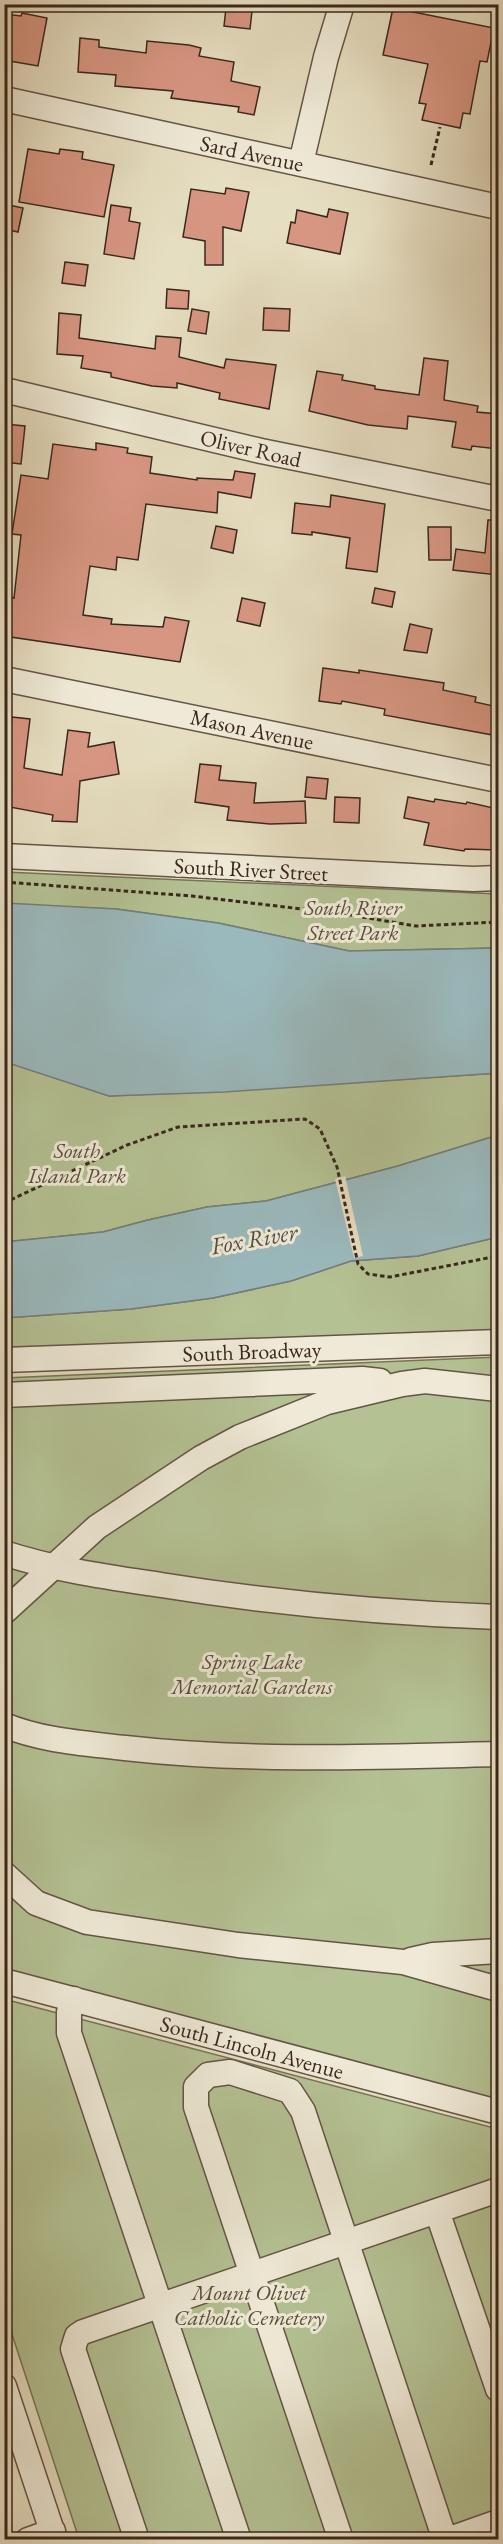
<svg xmlns="http://www.w3.org/2000/svg" width="503" height="2544" font-family="'EB Garamond',serif">
<style>
.green{fill:#b4c193;stroke:#777458;stroke-width:1.5}
.water{fill:#9ab9bd;stroke:#747f7d;stroke-width:1.5}
.pier{fill:#e6dec1}
.building{fill:#d79682;stroke:#3a271d;stroke-width:1.5}
.lines{fill:none;stroke-linecap:round;stroke-linejoin:round}
.minor-casing{stroke:#655546;stroke-width:27}
.path{stroke:#3a271d;stroke-width:3;stroke-dasharray:4.5 3;stroke-linecap:butt}
.minor{stroke:#efead7;stroke-width:24}
.labels{text-anchor:middle;stroke-width:6;stroke-linejoin:round;paint-order:stroke}
.street-label{font-size:22px;fill:#3a271d;stroke:#efead7}
.park-label{font-size:22px;font-style:italic;fill:#584e3a;stroke:#efead7}
.water-label{font-size:24px;font-style:italic;fill:#524c45;stroke:#efead7}
</style>
<rect width="100%" height="100%" fill="#e6dec1"/>
<filter id="stains"><feTurbulence type="fractalNoise" baseFrequency=".00333" numOctaves="4"/><feColorMatrix values="0 0 0 0 .2 0 0 0 0 .09 0 0 0 0 .02 0 0 0 .5 -.17"/></filter>
<radialGradient id="worn" r=".72"><stop offset=".6" stop-color="#630" stop-opacity="0"/><stop offset="1" stop-color="#630" stop-opacity=".3"/></radialGradient>
<path class="green" d="M5,872L498,894V948L349,951L218,923L116,909L12,905L5,903Z
M5,1061L109,1096L225,1091L498,1073V1135L398,1166L266,1201L207,1207L148,1220L103,1232L5,1242Z
M498,1237V1330L5,1351L4,1318L131,1309L213,1298L291,1281L351,1261L418,1256Z
M498,1357V2101L5,1969L4,1378Z
M4,1999L498,2129V2539H79L5,2313Z"/>
<path class="water" d="M5,903L116,909L218,923L349,951L498,948V1073L225,1092L109,1096L5,1062Z
M498,1135V1237L418,1256L351,1261L291,1281L213,1298L131,1309L5,1318L4,1242L103,1232L148,1220L207,1207L266,1201L398,1166Z"/>
<path class="pier" d="M345,1176L363,1256L354,1258L335,1179Z"/>
<path class="building" d="M226,8L252,11L250,29L224,26Z
M393,8L494,28L487,62L480,61L470,114L463,113L460,128L422,120L426,104L419,103L428,64L383,55Z
M22,13L47,18L38,66L4,60V14L21,16Z
M80,38L99,40V47L146,53L147,41L189,45L201,48L199,56L234,62L231,81L260,87L254,115L238,112L239,107L171,98L173,91L115,86L116,75L78,72Z
M28,149L59,154L60,149L83,152L82,159L114,165L104,217L19,202Z
M226,188L249,192L241,231L223,227V265H205V241L183,237L191,189L225,194Z
M9,205L23,208L18,232L4,229Z
M111,205L131,208L129,221L140,223L134,259L104,254Z
M329,209L348,213L340,254L287,243L291,222L295,223L297,210L327,217Z
M65,262L88,265L85,286L62,283Z
M167,289L189,291L188,309L166,308Z
M264,308L290,309L289,331L263,330Z
M192,309L209,312L206,334L188,331Z
M59,313L81,315L79,338L155,349L156,336L181,338L179,357L224,368L226,359L276,365L269,409L219,399L220,393L177,383V388L152,386L111,377V373L81,368L83,356L57,354Z
M424,358L448,361L444,400L478,406L477,412L498,414V449L472,446L471,450L452,447L456,422L408,416L407,429L368,425L309,411L317,371L343,375L342,380L375,386V389L419,395Z
M4,424L25,426L21,464L4,462Z
M96,443L128,448L127,453L152,457L150,473L197,480V478L233,480L235,471L255,474L251,498L218,492L217,513L146,504L138,560L117,557L116,570L90,566L83,615L112,619L111,624L163,627L165,617L189,621L180,662L4,636V596L14,598L21,535L12,534L21,475L48,479L53,444L96,450Z
M331,495L385,504L377,572L346,568L350,538L312,532V535L292,533L295,503L330,507Z
M488,520H498V575L453,570L456,549L485,553Z
M216,526L237,530L233,553L211,548Z
M428,527H451V560H429Z
M375,588L395,592L392,607L372,603Z
M242,598L265,603L260,626L237,621Z
M410,624L432,629L427,653L404,650Z
M323,668L359,673V670L444,683L443,690L476,697L475,702L498,707V736L384,715L385,709L342,701L341,704L319,701Z
M12,717L30,719L24,768L62,775L68,730L90,733L88,747L114,742L119,774L80,781L77,822L52,821L53,815L4,806V773Z
M200,764L221,766L219,780L256,783L254,803L305,801L306,823L270,824L227,820L229,807L195,802Z
M307,777L328,779L326,799L305,797Z
M335,797L360,798L359,823L334,822Z
M408,797L434,802L435,799L466,804L467,802L498,809V850L465,849L464,851L424,845L429,823L404,818Z"/>
<g class="lines">
<defs>
<path id="minor" d="M4,99L498,207
M301,163L326,57L342,4
M4,390L261,451L498,499
M4,679L498,780
M4,856L473,879L498,878
M4,1360L498,1342
M4,1395L362,1379L380,1381
M4,1553C56,1570 108,1577 161,1585C273,1603 385,1613 498,1617
M4,1612L97,1527L201,1458L240,1437L327,1402L402,1384L425,1381L498,1389
M4,1725C43,1741 84,1743 125,1748C249,1762 374,1757 498,1754
M4,1874L36,1903L87,1922L238,1945L403,1962L498,1989
M411,1960L433,1955L498,1951
M4,1981L498,2112
M74,1999L69,2012V2033L239,2540
M437,2211L498,2389
M4,2386L55,2540
M28,2540L53,2531
M137,2540L73,2349L77,2336L83,2332L498,2190
M341,2540L196,2107V2087L208,2075L230,2072L290,2091L303,2111L445,2540
M447,2540L498,2522"/>
</defs>
<use href="#minor" class="minor-casing"/>
<path class="path" d="M431,165L440,127
M4,882L192,896L344,914L416,926L498,922
M4,1203L127,1145L178,1127L305,1119L320,1129L337,1167L358,1264L368,1274L390,1277L498,1256"/>
<use href="#minor" class="minor"/>
</g>
<g class="labels">
<g class="street-label">
<text transform="translate(252 153) rotate(12)" y="8">Sard Avenue</text>
<text transform="translate(251 448) rotate(13)" y="8">Oliver Road</text>
<text transform="translate(252 729) rotate(12)" y="8">Mason Avenue</text>
<text transform="translate(251 869) rotate(3)" y="8">South River Street</text>
<text transform="translate(252 1351) rotate(-2)" y="8">South Broadway</text>
<text transform="translate(252 2047) rotate(15)" y="8">South Lincoln Avenue</text>
</g>
<g class="park-label">
<text x="353" y="915">South River<tspan x="353" dy="25">Street Park</tspan></text>
<text x="77" y="1158">South<tspan x="77" dy="25">Island Park</tspan></text>
<text x="252" y="1669">Spring Lake<tspan x="252" dy="25">Memorial Gardens</tspan></text>
<text x="249" y="2300">Mount Olivet<tspan x="249" dy="25">Catholic Cemetery</tspan></text>
</g>
<g class="water-label">
<text transform="translate(254 1239) rotate(-10)" y="8">Fox River</text>
</g>
</g>
<rect width="503" height="2544" fill="none" stroke="#e6dec1" stroke-width="24"/>
<rect x="6" y="6" width="491" height="2532" fill="none" stroke="#3a271d" stroke-width="3"/>
<rect x="12" y="12" width="479" height="2520" fill="none" stroke="#3a271d" stroke-width="1.5"/>
<rect width="100%" height="100%" filter="url(#stains)"/>
<rect width="100%" height="100%" fill="url(#worn)"/>
</svg>
